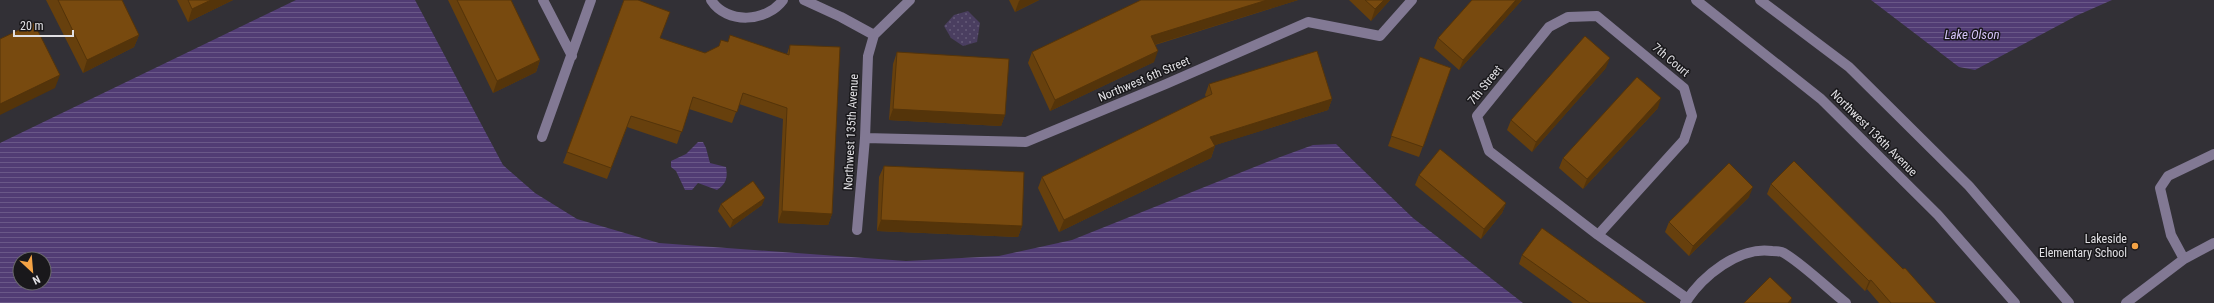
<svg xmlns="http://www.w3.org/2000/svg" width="2214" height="303" font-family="'Roboto Condensed',sans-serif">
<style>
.park{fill:url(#park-dots)}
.water{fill:url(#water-rules);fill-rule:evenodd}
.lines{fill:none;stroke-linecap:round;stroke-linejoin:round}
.minor{stroke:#827994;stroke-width:10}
.wall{fill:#67400d}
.shaded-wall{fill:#54340a}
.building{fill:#784a0f;stroke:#54340a}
.poi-dot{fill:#f4a345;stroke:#19181b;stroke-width:1.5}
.labels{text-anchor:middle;stroke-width:3;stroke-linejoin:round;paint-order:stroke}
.street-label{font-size:12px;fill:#e1e0e4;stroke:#19181b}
.poi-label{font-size:12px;fill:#e1e0e4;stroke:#19181b;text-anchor:end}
.water-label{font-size:13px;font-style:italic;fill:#d4c3f7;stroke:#19181b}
</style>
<defs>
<pattern id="park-dots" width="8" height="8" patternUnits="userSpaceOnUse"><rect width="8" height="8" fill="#4a3e60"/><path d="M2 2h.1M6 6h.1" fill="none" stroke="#645a77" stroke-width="1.8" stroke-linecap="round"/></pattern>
<pattern id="water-rules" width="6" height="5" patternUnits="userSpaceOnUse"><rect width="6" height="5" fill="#513c74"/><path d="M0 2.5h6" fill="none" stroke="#6a5888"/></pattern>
</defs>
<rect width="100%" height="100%" fill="#323036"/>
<path class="park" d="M968,11L980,23L977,42L963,46L951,38L944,26L954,15Z"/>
<path class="water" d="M296,0H415L503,165L535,193L577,219L659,243L906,261L999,256L1072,240L1272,160L1313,145L1336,144L1413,218L1523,303H0V143ZM20,259H44V283H20Z
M1871,0H2112L2078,15L1975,70L1959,67Z
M698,142H703L706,148L710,163L726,167C728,178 726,184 717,190L698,183L692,190H685L676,171L671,167V161L686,154Z"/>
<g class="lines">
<path class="minor" d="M543,0L572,56
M711,0C727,25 767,22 783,0
M804,0L841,17L874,35L910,0
M1696,0L1821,99L1938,215L2015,303
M1760,0L1849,67L1969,186L2069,303
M542,137L591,0
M865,138L1026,142L1166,84L1308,22L1380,36L1412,0
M857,230L865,138L868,56L874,35
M1598,235L1684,140L1692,116L1684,88L1597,16L1568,17L1549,27L1477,116L1489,151L1598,235L1688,299
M2184,259L2171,235L2160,188L2168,176L2214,154
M1685,303C1702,276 1739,246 1772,251C1776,251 1781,251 1784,253C1804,265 1827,288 1846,303
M2126,303L2184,259L2214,243"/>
</g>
<path class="wall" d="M46,0H122L139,35L134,47L83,73Z
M177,0H233L188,22Z
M448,0H511L540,60L536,72L493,93Z
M624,0L660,38L705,53L728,42L787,54L790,45L832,214L828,225L778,223L783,119L739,104L732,123L689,109L677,144L627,127L607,179L563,163Z
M1009,0H1039L1015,12Z
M1141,0H1298L1155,45L1154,62L1050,111L1028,63L1032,52Z
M1349,0H1390L1371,21Z
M1522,0L1459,70L1434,48L1438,38Z
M897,52L1005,115L1001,126L889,120L893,64Z
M1420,57L1451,68L1419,157L1388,146Z
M1606,68L1532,152L1507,130L1511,120Z
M1209,84L1332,99L1328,110L1215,145V146L1211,158L1059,232L1038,188L1042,177L1206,97L1205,95Z
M1658,108L1583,189L1559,168L1563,158Z
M884,166L1022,226L1018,237L877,231L879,177Z
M1419,175L1506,203L1502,213L1481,239L1415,185Z
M1771,184L1936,303H1879L1867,289L1865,291L1767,194Z
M1749,197L1689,256L1665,232L1669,222Z
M721,204L762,205L730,228L718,211Z
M1522,255L1646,303H1573L1519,264Z"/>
<path class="shaded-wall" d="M211,0H233L188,22L192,9Z
M1020,0H1039L1015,12L1019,1Z
M1267,0H1298L1147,47L1151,36Z
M1384,0H1390L1371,21L1375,9Z
M1516,0H1522L1459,70L1463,60Z
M139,35L134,47L83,73L87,60Z
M1158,51L1154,62L1050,111L1055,100Z
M1610,58L1606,68L1532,152L1536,142Z
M540,60L536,72L493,93L497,81Z
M60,75L55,88L0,115V104Z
M1661,98L1658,108L1583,189L1587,179Z
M1332,99L1328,110L1206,148L1210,137Z
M893,109L1005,115L1001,126L889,120Z
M1215,146L1211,158L1059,232L1064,220Z
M1753,187L1749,197L1689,256L1693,246Z
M765,198L762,205L730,228L733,220Z
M1506,203L1502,213L1481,239L1484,229Z
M782,211L832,214L828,225L778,223Z
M881,220L1022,226L1018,237L877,231Z
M1871,280L1867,289L1865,291L1869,281Z
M1792,298L1791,303H1788Z"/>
<path class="building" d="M58,0H122L139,35L87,60Z
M188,0H211L192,9Z
M457,0H511L540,60L497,81Z
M624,0H638L670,12L660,38L705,53L719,46L721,40L728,42L730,35L789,55L790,45L840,47L832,214L782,211L787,108L743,93L737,112L693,97L682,132L631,116L611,168L567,152Z
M1141,0H1267L1151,36L1158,51L1055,100L1032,52Z
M1365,0H1384L1375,9Z
M1472,0H1516L1463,60L1438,38Z
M34,23L60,75L0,104V39Z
M1585,36L1610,58L1536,142L1511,120Z
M1317,51L1332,99L1210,137L1215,146L1064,220L1042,177L1212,94L1209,84Z
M897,52L1009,59L1005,115L893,109Z
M1420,57L1451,68L1423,147L1391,136Z
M1637,77L1661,98L1587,179L1563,158Z
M1440,149L1506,203L1484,229L1419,175Z
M1794,161L1903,269L1905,268L1936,303H1891L1871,280L1869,281L1771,184Z
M1729,163L1753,187L1693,246L1669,222Z
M884,166L1024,172L1022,226L881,220Z
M753,181L765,198L733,220L721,204Z
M1542,228L1646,303H1590L1522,255Z
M1770,277L1792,298L1788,303H1789H1744Z"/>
<circle class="poi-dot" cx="2135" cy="246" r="4"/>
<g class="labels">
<g class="street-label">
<text transform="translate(1671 60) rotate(40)" y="4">7th Court</text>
<text transform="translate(1144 79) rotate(-23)" y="4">Northwest 6th Street</text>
<text transform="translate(1485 85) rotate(-51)" y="4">7th Street</text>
<text transform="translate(851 132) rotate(-87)" y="4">Northwest 135th Avenue</text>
<text transform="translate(1874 133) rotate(45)" y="4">Northwest 136th Avenue</text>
</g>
<g class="poi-label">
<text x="2127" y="243">Lakeside<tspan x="2127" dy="14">Elementary School</tspan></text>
</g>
<g class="water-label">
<text x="1972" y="39">Lake Olson</text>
</g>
</g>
<g transform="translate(32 271) rotate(154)"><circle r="19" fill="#19181b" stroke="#69686b"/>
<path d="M0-3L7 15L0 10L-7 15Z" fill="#f4a345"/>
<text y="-6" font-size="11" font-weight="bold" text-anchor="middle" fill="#e1e0e4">N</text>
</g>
<path d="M14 30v6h59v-6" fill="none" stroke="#e1e0e4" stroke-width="2"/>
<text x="20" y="30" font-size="12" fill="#e1e0e4" stroke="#19181b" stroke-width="3" paint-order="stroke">20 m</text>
</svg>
